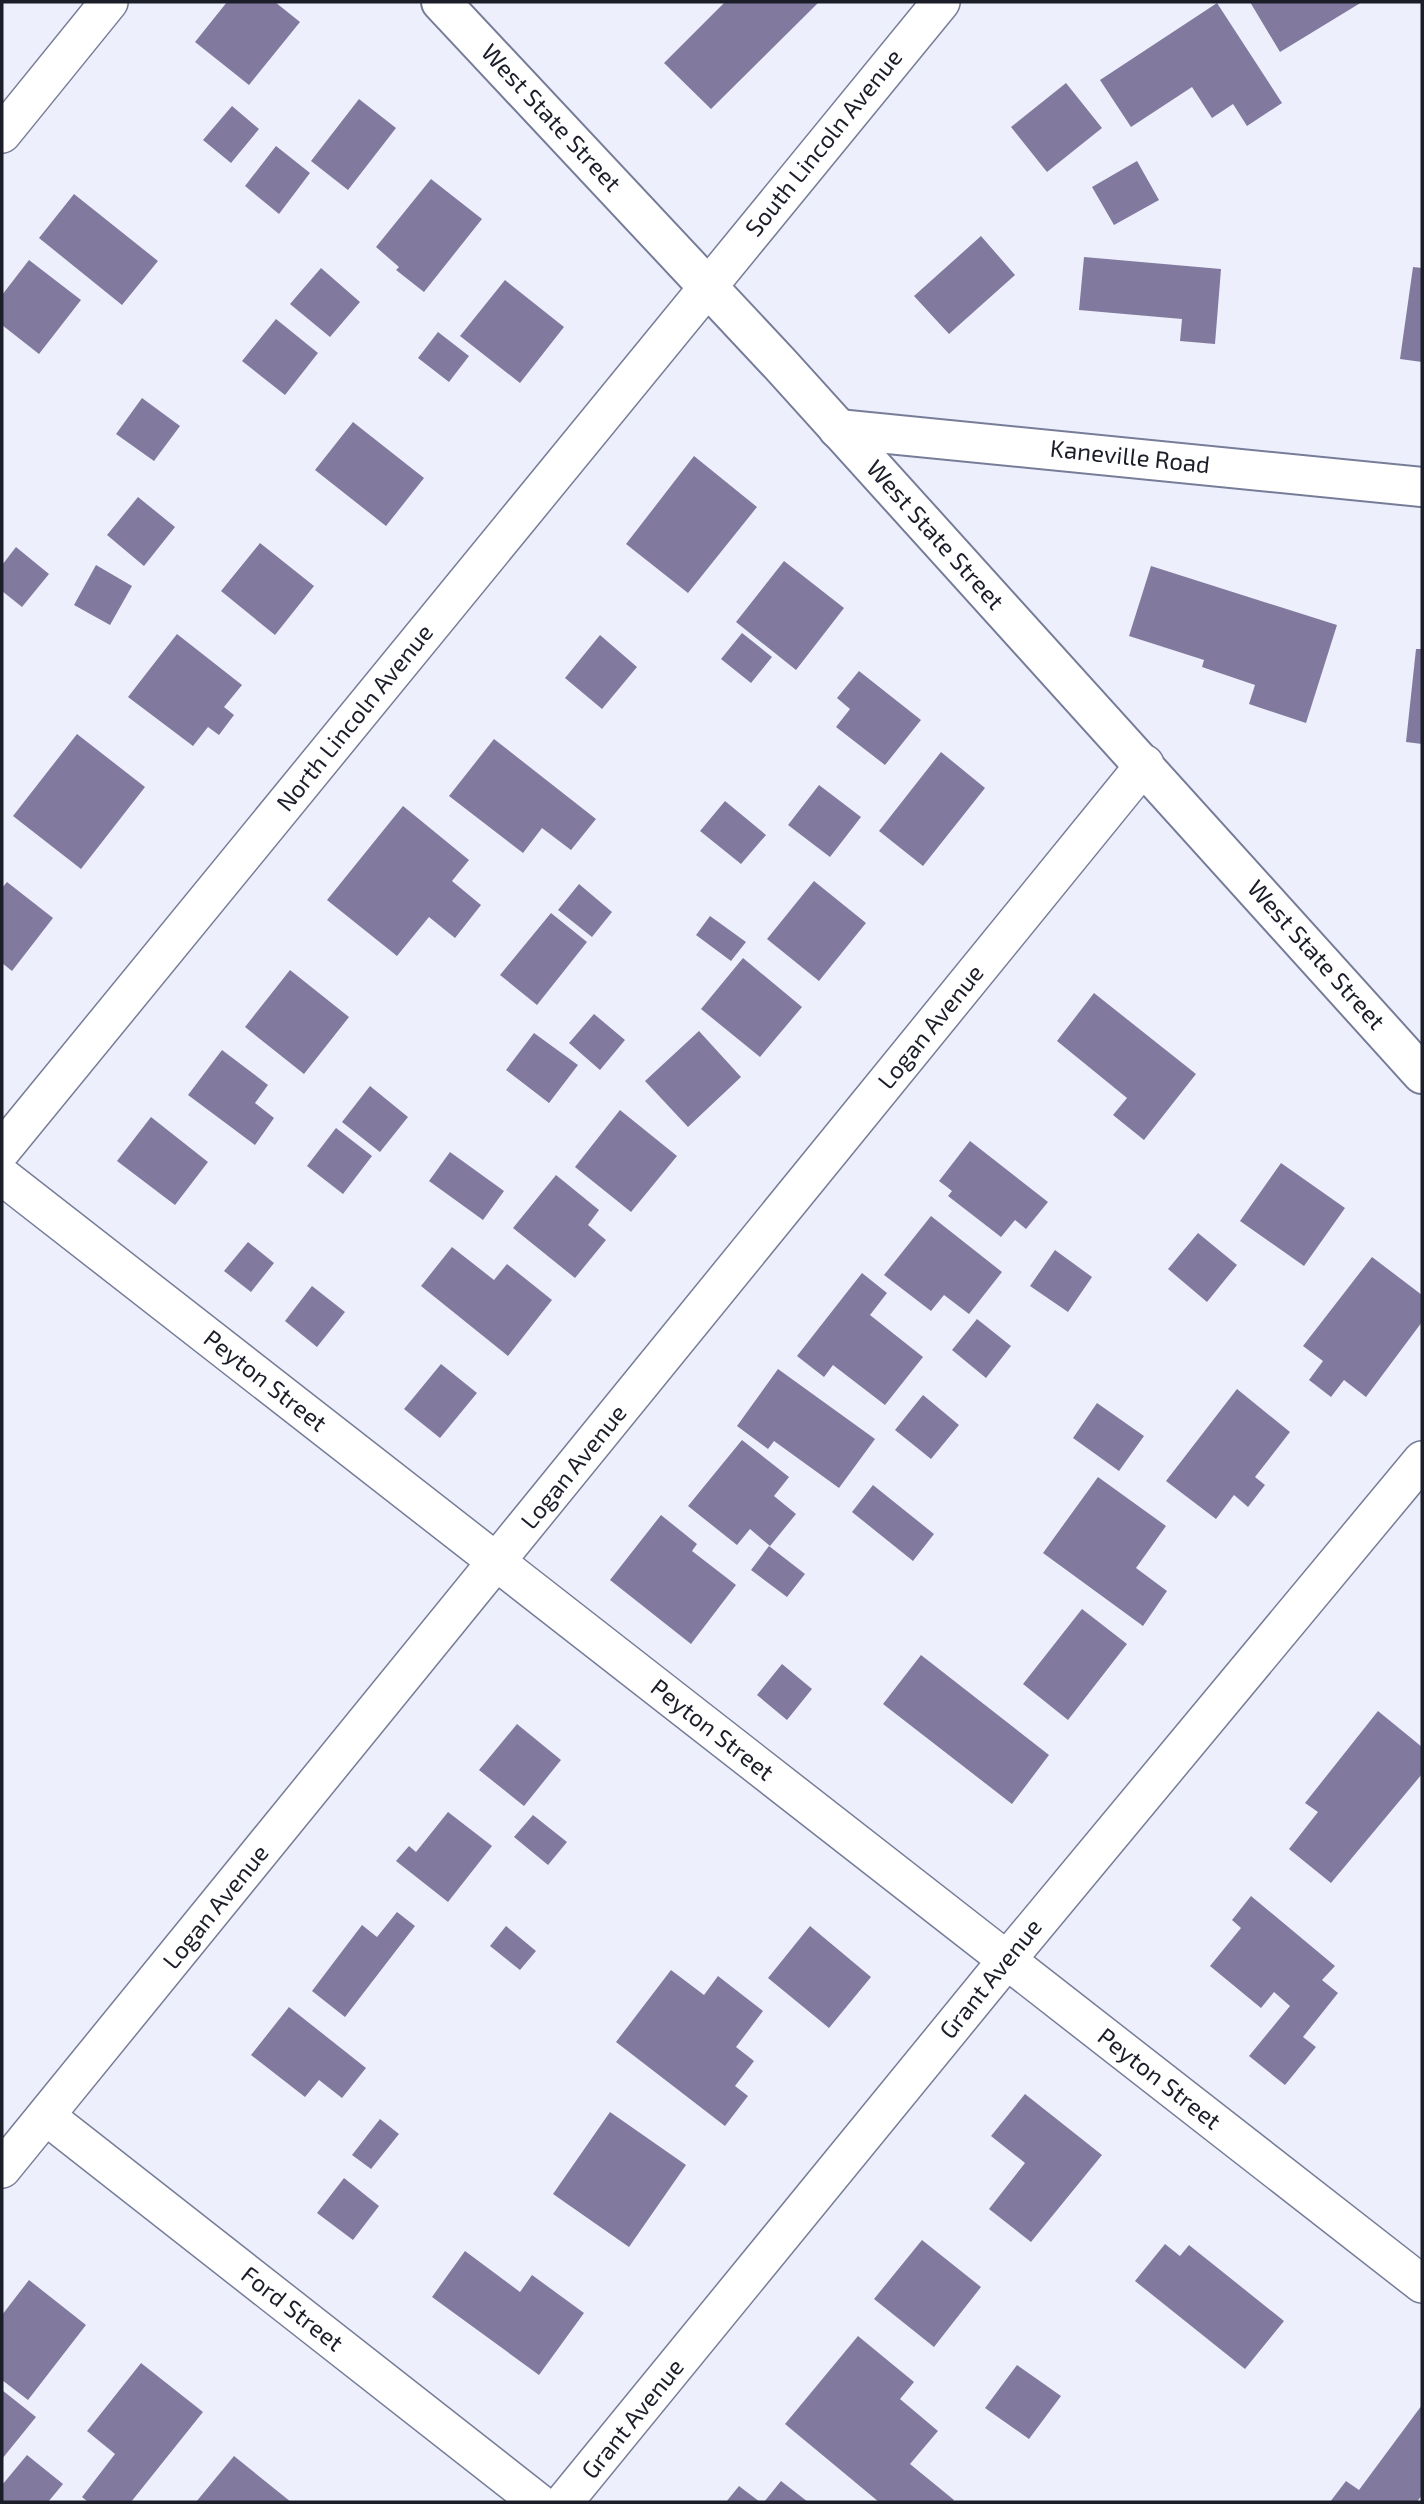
<svg xmlns="http://www.w3.org/2000/svg" width="1424" height="2504" font-family="'Exo 2',sans-serif">
<style>
.building{fill:#827a9e}
.lines{fill:none;stroke-linecap:round;stroke-linejoin:round}
.street-casing{stroke:#777d99;stroke-width:40}
.secondary-casing{stroke:#777d99;stroke-width:42}
.primary-casing{stroke:#777d99;stroke-width:42}
.street{stroke:#fff;stroke-width:37}
.secondary{stroke:#fff;stroke-width:38}
.primary{stroke:#fff;stroke-width:38}
.labels{text-anchor:middle;stroke-width:7;stroke-linejoin:round;paint-order:stroke}
.street-label{font-size:24px;fill:#1b1e29;stroke:#fff}
</style>
<rect width="100%" height="100%" fill="#edf0fc"/>
<path class="building" d="M227,2H275L300,22L249,85L195,42Z
M725,2H819L711,109L664,63Z
M1250,2H1362L1280,52Z
M1217,3L1282,103L1247,126L1233,104L1212,118L1192,87L1131,127L1100,80Z
M1066,83L1102,128L1047,172L1011,127Z
M359,99L396,128L348,190L311,161Z
M232,106L259,129L231,163L203,140Z
M276,146L310,173L279,214L245,186Z
M1137,161L1159,200L1114,225L1092,187Z
M431,179L482,219L424,292L396,270L399,267L376,247Z
M74,194L158,261L122,305L39,238Z
M981,236L1015,275L949,334L914,296Z
M1084,257L1221,269L1215,344L1180,341L1182,319L1079,310Z
M29,260L81,300L39,354L2,325V295Z
M1413,267L1422,268V362L1400,359Z
M321,268L360,302L330,337L290,304Z
M505,280L564,327L520,383L460,336Z
M276,319L318,353L285,395L242,361Z
M438,332L469,356L449,382L418,358Z
M142,398L180,426L154,461L116,434Z
M353,422L424,478L386,526L315,470Z
M694,456L757,507L688,593L626,544Z
M138,497L175,527L144,566L107,535Z
M260,543L314,586L275,635L221,591Z
M16,547L49,574L22,607L2,591V565Z
M784,561L844,608L796,670L736,622Z
M96,565L132,586L110,625L74,605Z
M1151,566L1337,625L1306,723L1249,704L1255,685L1202,667L1204,660L1129,636Z
M742,633L772,657L751,683L721,659Z
M177,634L242,685L224,707L234,715L219,735L208,727L193,746L128,697Z
M600,635L637,667L602,709L565,678Z
M1416,649H1422V744L1406,742Z
M859,671L921,720L885,765L836,727L850,709L837,698Z
M77,734L145,787L81,869L13,816Z
M494,739L596,819L571,850L542,828L523,853L449,796Z
M941,752L985,788L923,866L879,831Z
M819,785L861,817L830,857L788,825Z
M725,801L766,835L741,864L700,831Z
M403,806L469,860L452,881L481,905L455,938L429,917L397,956L327,900Z
M814,881L866,923L819,981L767,939Z
M7,882L53,918L12,971L2,963V888Z
M579,884L612,912L592,937L558,910Z
M551,913L587,942L537,1005L500,975Z
M710,916L746,942L731,961L696,935Z
M743,958L802,1007L760,1057L701,1009Z
M290,970L349,1017L304,1074L245,1027Z
M1094,993L1196,1074L1144,1140L1113,1115L1127,1098L1057,1041Z
M594,1014L625,1040L600,1070L569,1043Z
M699,1031L741,1077L688,1127L645,1081Z
M534,1033L578,1065L549,1103L506,1070Z
M222,1050L268,1085L255,1103L274,1118L255,1145L188,1095Z
M370,1086L408,1117L380,1152L342,1122Z
M620,1110L677,1156L631,1212L575,1167Z
M151,1117L208,1162L175,1205L117,1161Z
M336,1128L372,1156L343,1194L307,1166Z
M970,1141L1048,1202L1026,1229L1015,1220L1001,1237L948,1196L952,1191L939,1181Z
M450,1152L504,1191L483,1220L429,1181Z
M1281,1163L1345,1208L1304,1266L1240,1221Z
M556,1175L599,1210L588,1225L606,1240L575,1278L513,1228Z
M931,1216L1002,1272L969,1314L944,1295L931,1311L884,1275Z
M1198,1233L1237,1265L1207,1302L1168,1269Z
M248,1242L274,1263L251,1292L224,1271Z
M452,1247L494,1280L507,1264L552,1300L508,1356L421,1286Z
M1055,1250L1092,1277L1068,1312L1030,1286Z
M1372,1257L1422,1295V1322L1366,1397L1344,1380L1331,1397L1309,1380L1323,1361L1303,1346Z
M862,1273L887,1293L870,1315L923,1357L885,1405L833,1365L824,1377L797,1356Z
M312,1286L345,1312L317,1347L285,1321Z
M977,1319L1011,1346L986,1378L952,1350Z
M441,1364L477,1393L440,1438L404,1409Z
M778,1369L875,1439L839,1488L774,1441L768,1449L737,1426Z
M1237,1389L1290,1432L1255,1477L1265,1485L1248,1507L1234,1495L1216,1519L1166,1481Z
M923,1395L959,1425L931,1459L895,1430Z
M1097,1403L1144,1436L1119,1471L1073,1438Z
M742,1440L789,1477L774,1496L796,1514L770,1546L750,1529L737,1545L688,1506Z
M1098,1477L1166,1526L1136,1568L1167,1591L1143,1626L1043,1553Z
M873,1485L934,1534L913,1561L852,1512Z
M661,1515L697,1544L692,1551L736,1585L691,1644L610,1580Z
M769,1546L805,1574L787,1597L751,1570Z
M1082,1609L1127,1644L1068,1720L1023,1684Z
M921,1655L1049,1755L1012,1804L883,1704Z
M782,1664L812,1689L787,1720L757,1695Z
M1378,1711L1422,1747V1774L1331,1883L1289,1849L1318,1812L1305,1803Z
M517,1724L561,1760L524,1806L479,1770Z
M448,1812L492,1846L448,1902L396,1861L409,1846L416,1852Z
M533,1815L567,1842L548,1865L514,1837Z
M1251,1896L1335,1966L1322,1980L1338,1993L1303,2037L1316,2047L1285,2085L1249,2056L1290,2006L1274,1992L1261,2008L1210,1966L1241,1928L1232,1920Z
M397,1912L415,1926L345,2017L312,1991L362,1925L377,1937Z
M506,1926L536,1951L520,1970L490,1946Z
M810,1926L871,1977L829,2028L768,1978Z
M671,1970L704,1995L718,1976L763,2011L736,2047L754,2061L735,2086L748,2096L725,2126L616,2042Z
M289,2007L366,2068L342,2098L319,2080L305,2097L251,2055Z
M1025,2094L1102,2155L1031,2242L989,2209L1025,2163L991,2136Z
M610,2112L686,2165L629,2247L553,2194Z
M380,2119L399,2134L371,2169L352,2155Z
M344,2178L379,2206L353,2240L317,2213Z
M922,2240L981,2287L934,2347L874,2299Z
M1165,2244L1180,2256L1189,2245L1284,2321L1245,2369L1135,2281Z
M465,2251L520,2292L532,2275L584,2313L539,2375L432,2297Z
M29,2280L86,2325L28,2400L2,2380V2315Z
M858,2336L914,2382L900,2399L938,2431L910,2464L954,2500L952,2502H879L785,2424Z
M141,2363L203,2412L131,2502H88L82,2497L115,2454L87,2431Z
M1017,2365L1061,2396L1029,2439L985,2408Z
M2,2390L36,2417L2,2459Z
M1422,2405V2495L1417,2502H1330L1346,2481L1359,2490Z
M27,2455L63,2484L48,2502H2V2485Z
M234,2456L291,2502H196Z
M781,2481L808,2502H764Z
M739,2486L760,2502H726Z"/>
<g class="lines">
<defs>
<path id="street" d="M2,134L109,2
M2,1150L941,2
M2,1176L1422,2284
M46,2116L538,2502
M2,2169L1145,764
M564,2502L1006,1961L1422,1460"/>
<path id="secondary" d="M838,429L1422,487"/>
<path id="primary" d="M441,2L780,364L1422,1074"/>
</defs>
<use href="#street" class="street-casing"/>
<use href="#secondary" class="secondary-casing"/>
<use href="#primary" class="primary-casing"/>
<use href="#street" class="street"/>
<use href="#secondary" class="secondary"/>
<use href="#primary" class="primary"/>
</g>
<g class="labels">
<g class="street-label">
<text transform="translate(551 118) rotate(47)" y="8">West State Street</text>
<text transform="translate(824 143) rotate(-51)" y="8">South Lincoln Avenue</text>
<text transform="translate(1130 457) rotate(6)" y="8">Kaneville Road</text>
<text transform="translate(935 535) rotate(48)" y="8">West State Street</text>
<text transform="translate(355 718) rotate(-51)" y="8">North Lincoln Avenue</text>
<text transform="translate(1316 955) rotate(48)" y="8">West State Street</text>
<text transform="translate(931 1027) rotate(-51)" y="8">Logan Avenue</text>
<text transform="translate(265 1381) rotate(38)" y="8">Peyton Street</text>
<text transform="translate(574 1467) rotate(-51)" y="8">Logan Avenue</text>
<text transform="translate(712 1730) rotate(38)" y="8">Peyton Street</text>
<text transform="translate(216 1907) rotate(-51)" y="8">Logan Avenue</text>
<text transform="translate(991 1979) rotate(-51)" y="8">Grant Avenue</text>
<text transform="translate(1159 2079) rotate(38)" y="8">Peyton Street</text>
<text transform="translate(292 2309) rotate(38)" y="8">Ford Street</text>
<text transform="translate(633 2419) rotate(-51)" y="8">Grant Avenue</text>
</g>
</g>
<rect width="1424" height="2504" fill="none" stroke="#1b1e29" stroke-width="7"/>
</svg>
